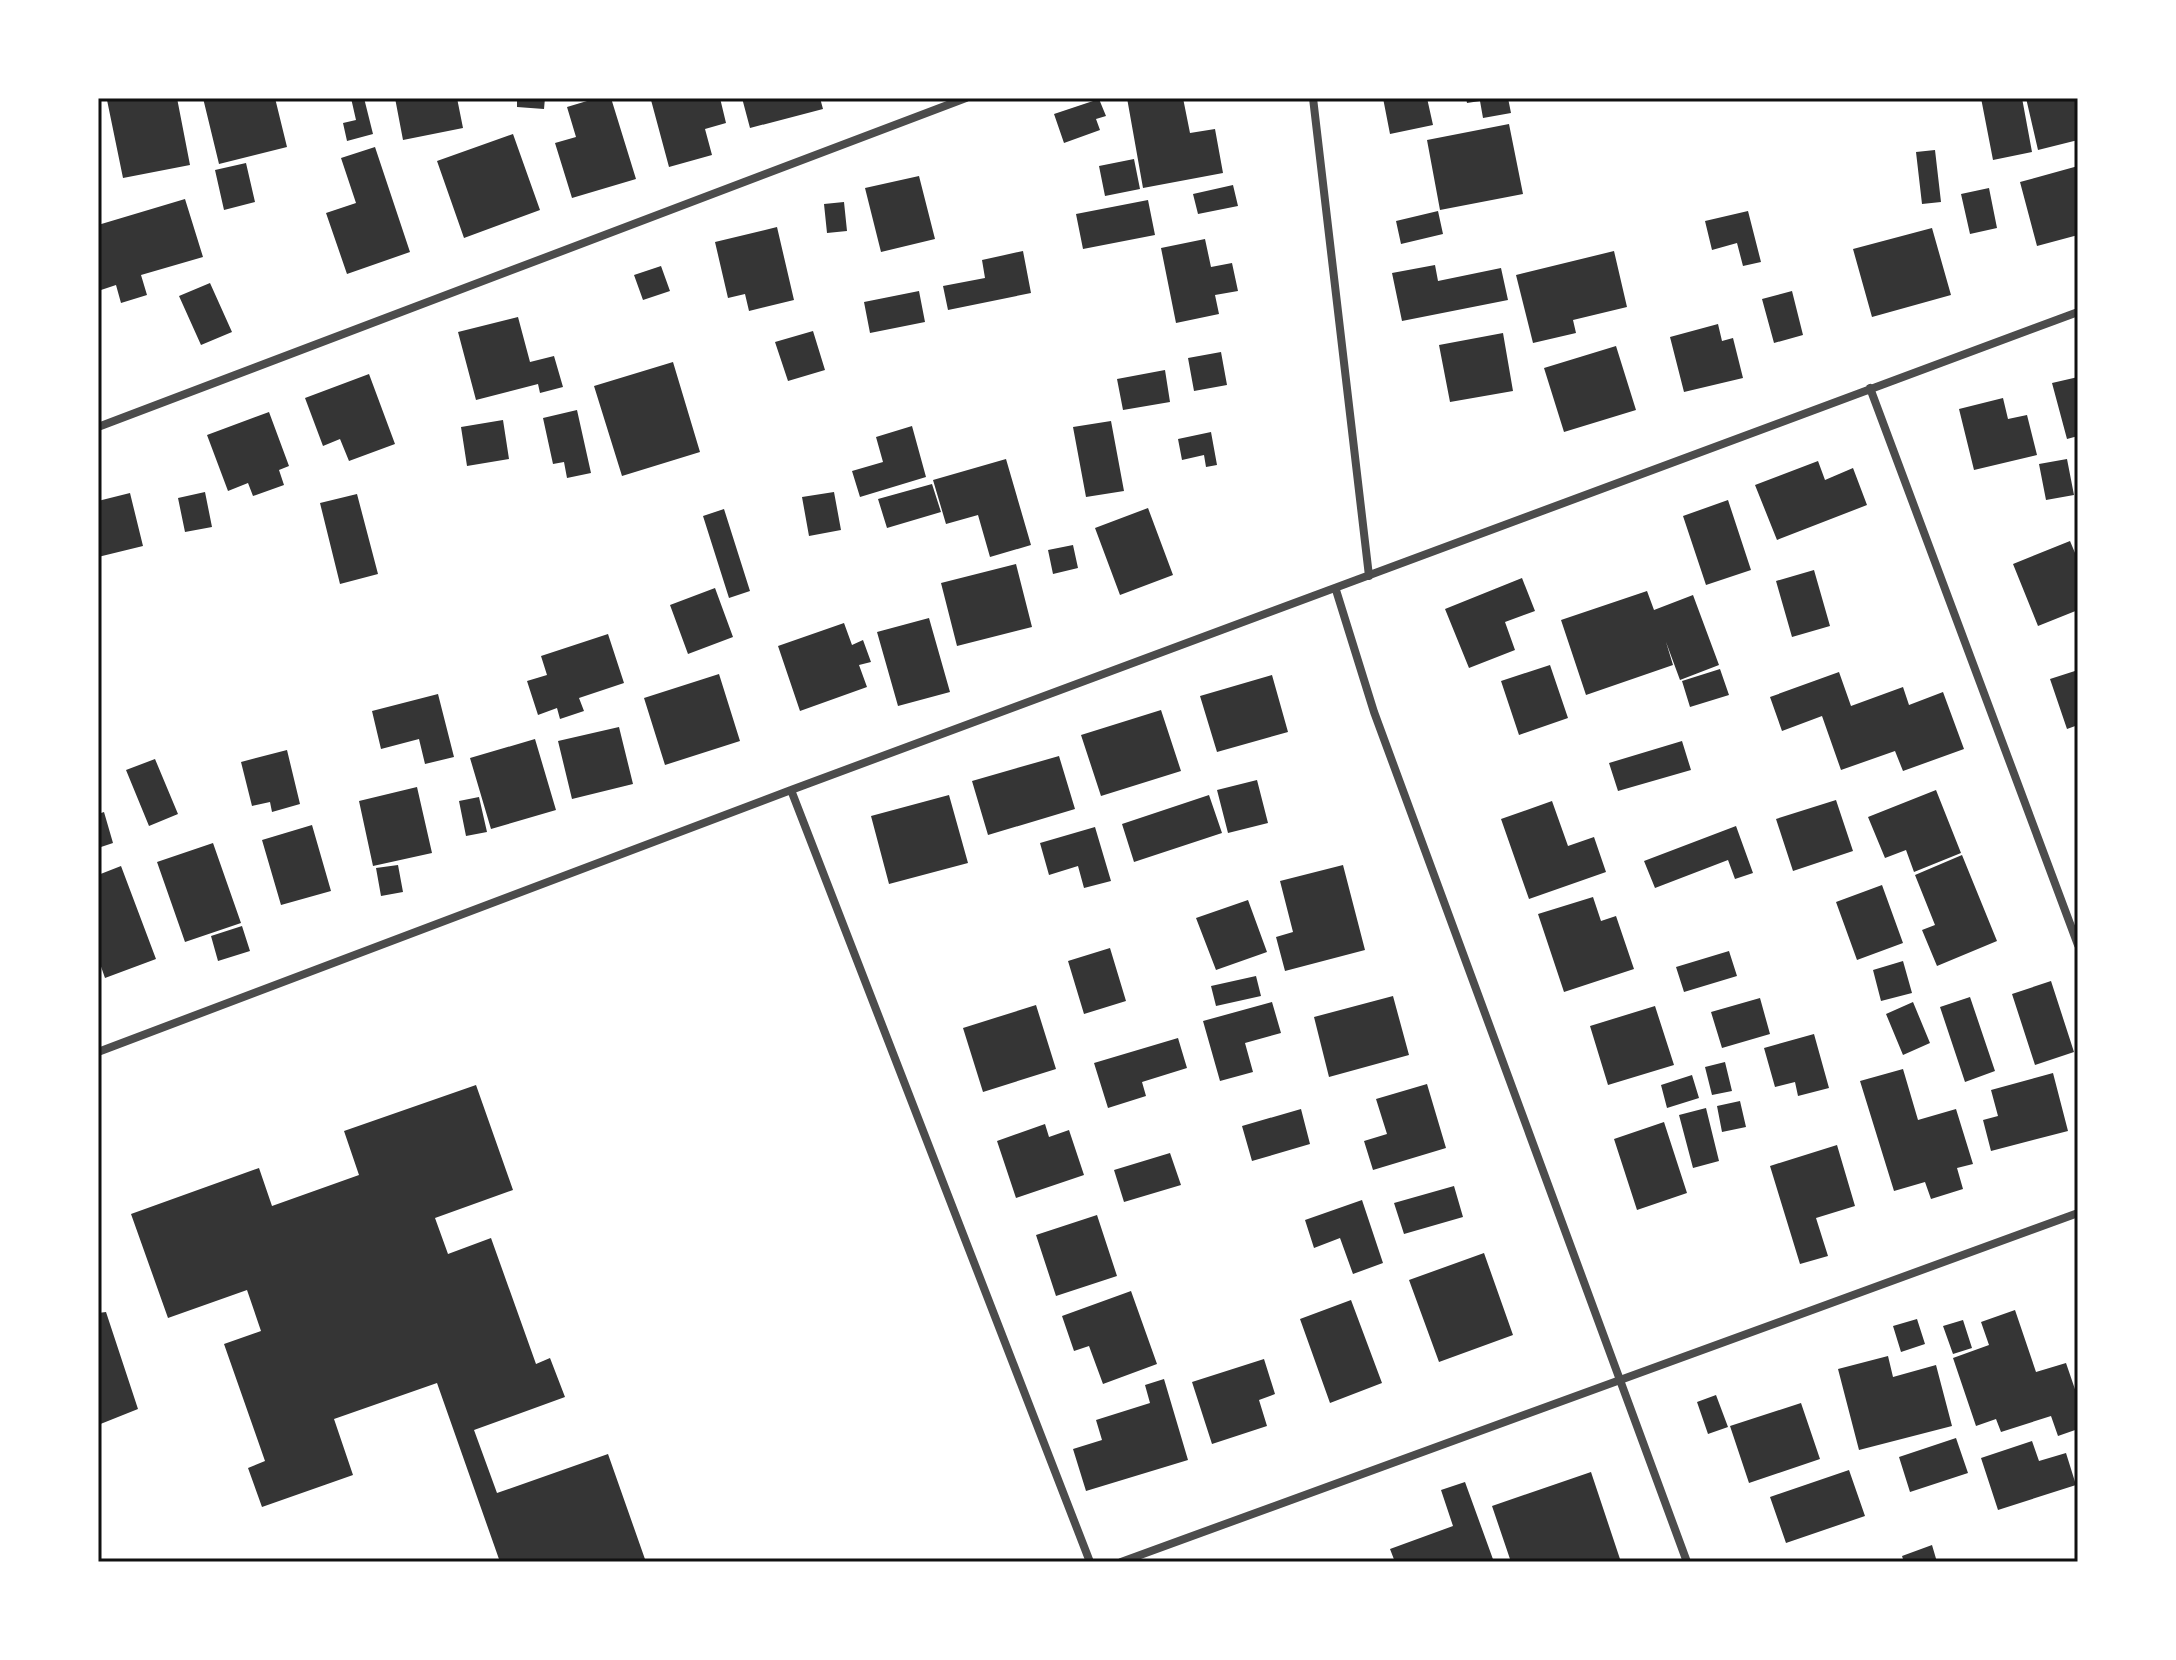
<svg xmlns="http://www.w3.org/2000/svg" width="2176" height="1660" font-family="'Source Sans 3',sans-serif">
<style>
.building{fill:#353535}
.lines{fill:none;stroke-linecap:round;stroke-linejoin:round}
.minor{stroke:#4c4c4c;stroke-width:8}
.neatline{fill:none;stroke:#111;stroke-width:3}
</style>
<rect width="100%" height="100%" fill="#fff"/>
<path class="building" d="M119,98H177L190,165L123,178L107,100Z
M203,98H275L287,147L219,164Z
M351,98H364L373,134L347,141L343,123L356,120Z
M395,98H457L463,128L403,140Z
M517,98H545L544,109L517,107Z
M597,98H611L636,179L572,198L555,143L576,137L567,107Z
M720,98L726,123L705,129L712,155L669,167L651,100Z
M742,98H820L823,109L750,128Z
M1127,98H1183L1190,133L1215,129L1223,173L1143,188Z
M1383,98H1427L1433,125L1390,134Z
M1466,98H1508L1511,113L1483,118L1480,101L1467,103Z
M1981,98H2022L2032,152L1993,160Z
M2026,98H2076L2078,140L2038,150Z
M1099,99L1106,116L1096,119L1100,130L1064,143L1054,114Z
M1509,124L1523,194L1440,210L1427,140Z
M513,134L540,210L464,238L437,161Z
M375,147L410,252L347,274L326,213L356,203L341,158Z
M1935,150L1941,202L1922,204L1916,152Z
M1134,159L1140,189L1105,196L1099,166Z
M246,163L255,202L224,210L215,170Z
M2078,166V235L2037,246L2020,182Z
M919,176L935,239L881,252L865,188Z
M1233,185L1238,206L1198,214L1193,194Z
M1989,188L1997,228L1970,234L1961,194Z
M185,199L203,257L141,275L147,295L121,303L116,285L98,291V225Z
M1148,200L1155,235L1083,249L1076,214Z
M844,202L847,231L827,233L824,204Z
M1438,211L1443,234L1401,244L1396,221Z
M1748,211L1761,262L1743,266L1737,243L1712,250L1705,221Z
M777,227L794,300L749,311L745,294L728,298L715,242Z
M1932,228L1951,295L1872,317L1853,249Z
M1205,239L1211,267L1232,263L1238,291L1215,295L1219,314L1176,323L1161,248Z
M1023,251L1031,293L948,310L943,286L985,278L982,260Z
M1614,251L1627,307L1573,320L1576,333L1533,343L1516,275Z
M1435,265L1438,281L1501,268L1508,300L1402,321L1392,273Z
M661,266L670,291L643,300L634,275Z
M210,283L232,332L201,345L179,296Z
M919,291L925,322L870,333L864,302Z
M1792,291L1803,335L1774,343L1762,299Z
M518,317L530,362L554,356L563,387L540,393L538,384L476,400L458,332Z
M1718,324L1722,341L1733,338L1743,378L1684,392L1670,337Z
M813,331L825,370L788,381L775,342Z
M1503,333L1513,391L1450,402L1439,345Z
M1616,346L1636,410L1564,432L1544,368Z
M1221,352L1227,385L1194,391L1188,358Z
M673,362L700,452L622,476L594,386Z
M1165,370L1170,402L1123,410L1117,379Z
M369,374L395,444L349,461L340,439L323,446L305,398Z
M2078,377V436L2067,439L2052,383Z
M2003,398L2008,419L2027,415L2037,455L1974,470L1959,409Z
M577,410L591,473L567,478L564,462L553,464L543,418Z
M269,412L289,466L279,470L284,485L253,496L248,483L228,491L207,435Z
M503,420L509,459L467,466L461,427Z
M1111,421L1124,491L1086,497L1073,427Z
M912,426L926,477L860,497L852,471L883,462L876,437Z
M1211,432L1217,465L1206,467L1204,455L1182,460L1178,439Z
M1006,459L1031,545L990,557L978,515L946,524L933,480Z
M2067,459L2074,495L2046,500L2039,464Z
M1818,461L1825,480L1853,468L1867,505L1777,540L1755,485Z
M932,484L941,512L887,528L878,499Z
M205,492L212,527L185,532L178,498Z
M834,492L841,530L809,536L802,497Z
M130,493L143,546L98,557V501Z
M357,494L378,574L340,584L320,503Z
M1728,500L1751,570L1706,585L1683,516Z
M1148,508L1173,575L1120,595L1095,528Z
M724,509L750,591L729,598L703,516Z
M2070,541L2078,560V610L2038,626L2013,564Z
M1073,545L1078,568L1053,574L1048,550Z
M1016,564L1032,627L957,646L941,583Z
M1814,570L1830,626L1792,637L1776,581Z
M1522,578L1535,611L1505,622L1515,650L1469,668L1445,609Z
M715,588L733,637L688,654L670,605Z
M1647,591L1654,610L1693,595L1719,665L1680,680L1666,642L1673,665L1586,695L1561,620Z
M929,618L950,692L898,706L877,632Z
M844,623L852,645L863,640L871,662L859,665L867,687L800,711L778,646Z
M608,634L624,683L579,698L584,711L560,719L557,708L538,715L527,681L547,675L541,656Z
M1550,665L1568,718L1519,735L1501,681Z
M1720,669L1729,695L1690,707L1682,681Z
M2078,670V725L2067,729L2050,679Z
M1839,672L1851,706L1903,687L1909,705L1943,692L1964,749L1903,771L1895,751L1841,770L1822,716L1782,731L1770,697Z
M719,674L740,741L665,765L644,698Z
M1272,675L1288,732L1217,752L1200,696Z
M438,694L454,757L425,764L419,739L381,749L372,711Z
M1161,710L1181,771L1101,796L1081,735Z
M619,727L633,784L572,799L558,741Z
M535,739L556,810L491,829L470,758Z
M1682,741L1691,770L1618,791L1609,763Z
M287,750L300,804L272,812L270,802L252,806L241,762Z
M1059,756L1075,809L988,835L972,781Z
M155,759L178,814L149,826L126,770Z
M1257,780L1268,823L1228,833L1217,790Z
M417,787L432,853L373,866L359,801Z
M1936,790L1961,853L1914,872L1906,850L1885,858L1868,817Z
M949,795L968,863L889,884L871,816Z
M1209,795L1222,833L1134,862L1122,824Z
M479,797L487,832L466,836L459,801Z
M1836,800L1853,851L1793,871L1776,819Z
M1552,801L1568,846L1594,837L1606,872L1529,899L1501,819Z
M104,812L113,843L98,848V814Z
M312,825L331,891L281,905L262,840Z
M1736,826L1753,873L1735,879L1728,860L1655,888L1644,861Z
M1095,827L1111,881L1084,888L1078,866L1049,875L1040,843Z
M213,843L241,923L185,942L157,862Z
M1962,855L1997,941L1937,966L1922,930L1935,925L1915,875Z
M398,865L403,892L381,896L376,868Z
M1343,865L1365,950L1285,971L1276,937L1293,932L1280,881Z
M121,866L156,959L105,978L98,958V875Z
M1882,885L1903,943L1857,960L1836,902Z
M1593,897L1601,921L1616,916L1634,969L1564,992L1538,914Z
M1248,900L1267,952L1216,970L1196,918Z
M242,926L250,951L218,961L211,936Z
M1110,948L1126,1001L1084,1014L1068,961Z
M1729,951L1737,976L1684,992L1676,967Z
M1903,961L1912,993L1881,1001L1873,970Z
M1256,976L1261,996L1216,1006L1211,986Z
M2051,981L2074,1052L2035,1065L2012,994Z
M1393,996L1409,1055L1329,1077L1314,1017Z
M1970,997L1995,1071L1965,1082L1940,1007Z
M1760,998L1770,1034L1722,1048L1711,1012Z
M1272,1002L1281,1033L1245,1043L1253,1072L1220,1081L1203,1021Z
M1913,1002L1930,1043L1903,1055L1886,1014Z
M1036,1005L1056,1069L983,1092L963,1028Z
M1655,1006L1674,1065L1608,1085L1590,1026Z
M1814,1034L1829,1088L1798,1096L1795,1082L1775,1087L1764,1048Z
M1178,1038L1187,1068L1142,1082L1146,1096L1108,1108L1094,1063Z
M1725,1062L1732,1091L1712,1095L1705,1067Z
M1903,1069L1918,1120L1956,1109L1973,1164L1957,1168L1963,1189L1931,1199L1925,1182L1894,1191L1860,1081Z
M2053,1073L2068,1131L1991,1151L1983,1120L1998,1116L1991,1090Z
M1692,1075L1699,1098L1667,1108L1661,1085Z
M1427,1084L1446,1148L1373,1170L1364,1141L1387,1134L1376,1099Z
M476,1085L513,1190L435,1218L448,1254L491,1238L536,1364L550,1358L565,1397L474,1430L497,1493L608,1454L646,1562H500L437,1383L334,1419L353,1475L262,1507L248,1468L265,1461L224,1344L261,1331L247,1290L168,1318L131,1214L259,1168L272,1206L359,1175L344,1131Z
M1740,1101L1746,1127L1722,1132L1717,1106Z
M1706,1108L1719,1161L1693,1168L1679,1115Z
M1301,1109L1310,1144L1252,1161L1242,1126Z
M1664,1122L1687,1193L1637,1210L1614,1139Z
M1045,1124L1049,1137L1069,1130L1084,1175L1016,1198L997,1141Z
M1837,1145L1855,1206L1816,1218L1828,1256L1800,1264L1770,1166Z
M1170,1153L1181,1185L1124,1202L1114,1170Z
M1454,1186L1463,1217L1404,1234L1394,1203Z
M1362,1200L1383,1263L1353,1274L1340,1238L1314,1248L1305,1220Z
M1097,1215L1117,1276L1056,1296L1036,1235Z
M1484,1253L1513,1335L1439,1362L1409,1280Z
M1131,1291L1157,1364L1103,1384L1089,1346L1074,1351L1062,1316Z
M1351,1300L1382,1383L1330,1403L1300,1319Z
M2015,1310L2036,1372L2066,1363L2078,1398V1429L2058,1436L2051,1416L2001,1432L1996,1419L1976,1426L1953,1358L1989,1345L1981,1322Z
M106,1312L138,1409L98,1425V1313Z
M1917,1319L1925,1344L1901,1352L1893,1326Z
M1963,1320L1972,1348L1953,1354L1943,1326Z
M1888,1356L1893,1377L1936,1365L1952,1426L1859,1450L1838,1369Z
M1264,1359L1275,1394L1259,1400L1267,1426L1212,1444L1192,1382Z
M1164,1379L1188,1460L1086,1491L1073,1449L1102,1440L1096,1420L1150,1403L1145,1385Z
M1716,1395L1728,1427L1708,1434L1697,1402Z
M1801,1403L1820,1459L1749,1483L1730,1426Z
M1956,1438L1968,1473L1910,1492L1899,1457Z
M2032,1441L2039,1461L2066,1453L2076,1485L1998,1510L1981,1458Z
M1849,1470L1865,1516L1786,1543L1770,1497Z
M1591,1472L1621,1562H1511L1492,1506Z
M1465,1482L1494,1562H1395L1390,1549L1453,1526L1441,1490Z
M1932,1545L1937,1562H1904L1902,1556Z"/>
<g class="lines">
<path class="minor" d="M1313,98L1369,576
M1870,388L2078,945
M98,427L966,98
M1336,590L1374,712L1687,1562
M791,790L1090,1562
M98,1052L791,790L2078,312
M1121,1562L2078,1213"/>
</g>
<rect width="2176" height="1660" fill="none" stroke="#ffffff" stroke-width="200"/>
<rect x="100" y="100" width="1976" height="1460" class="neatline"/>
</svg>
